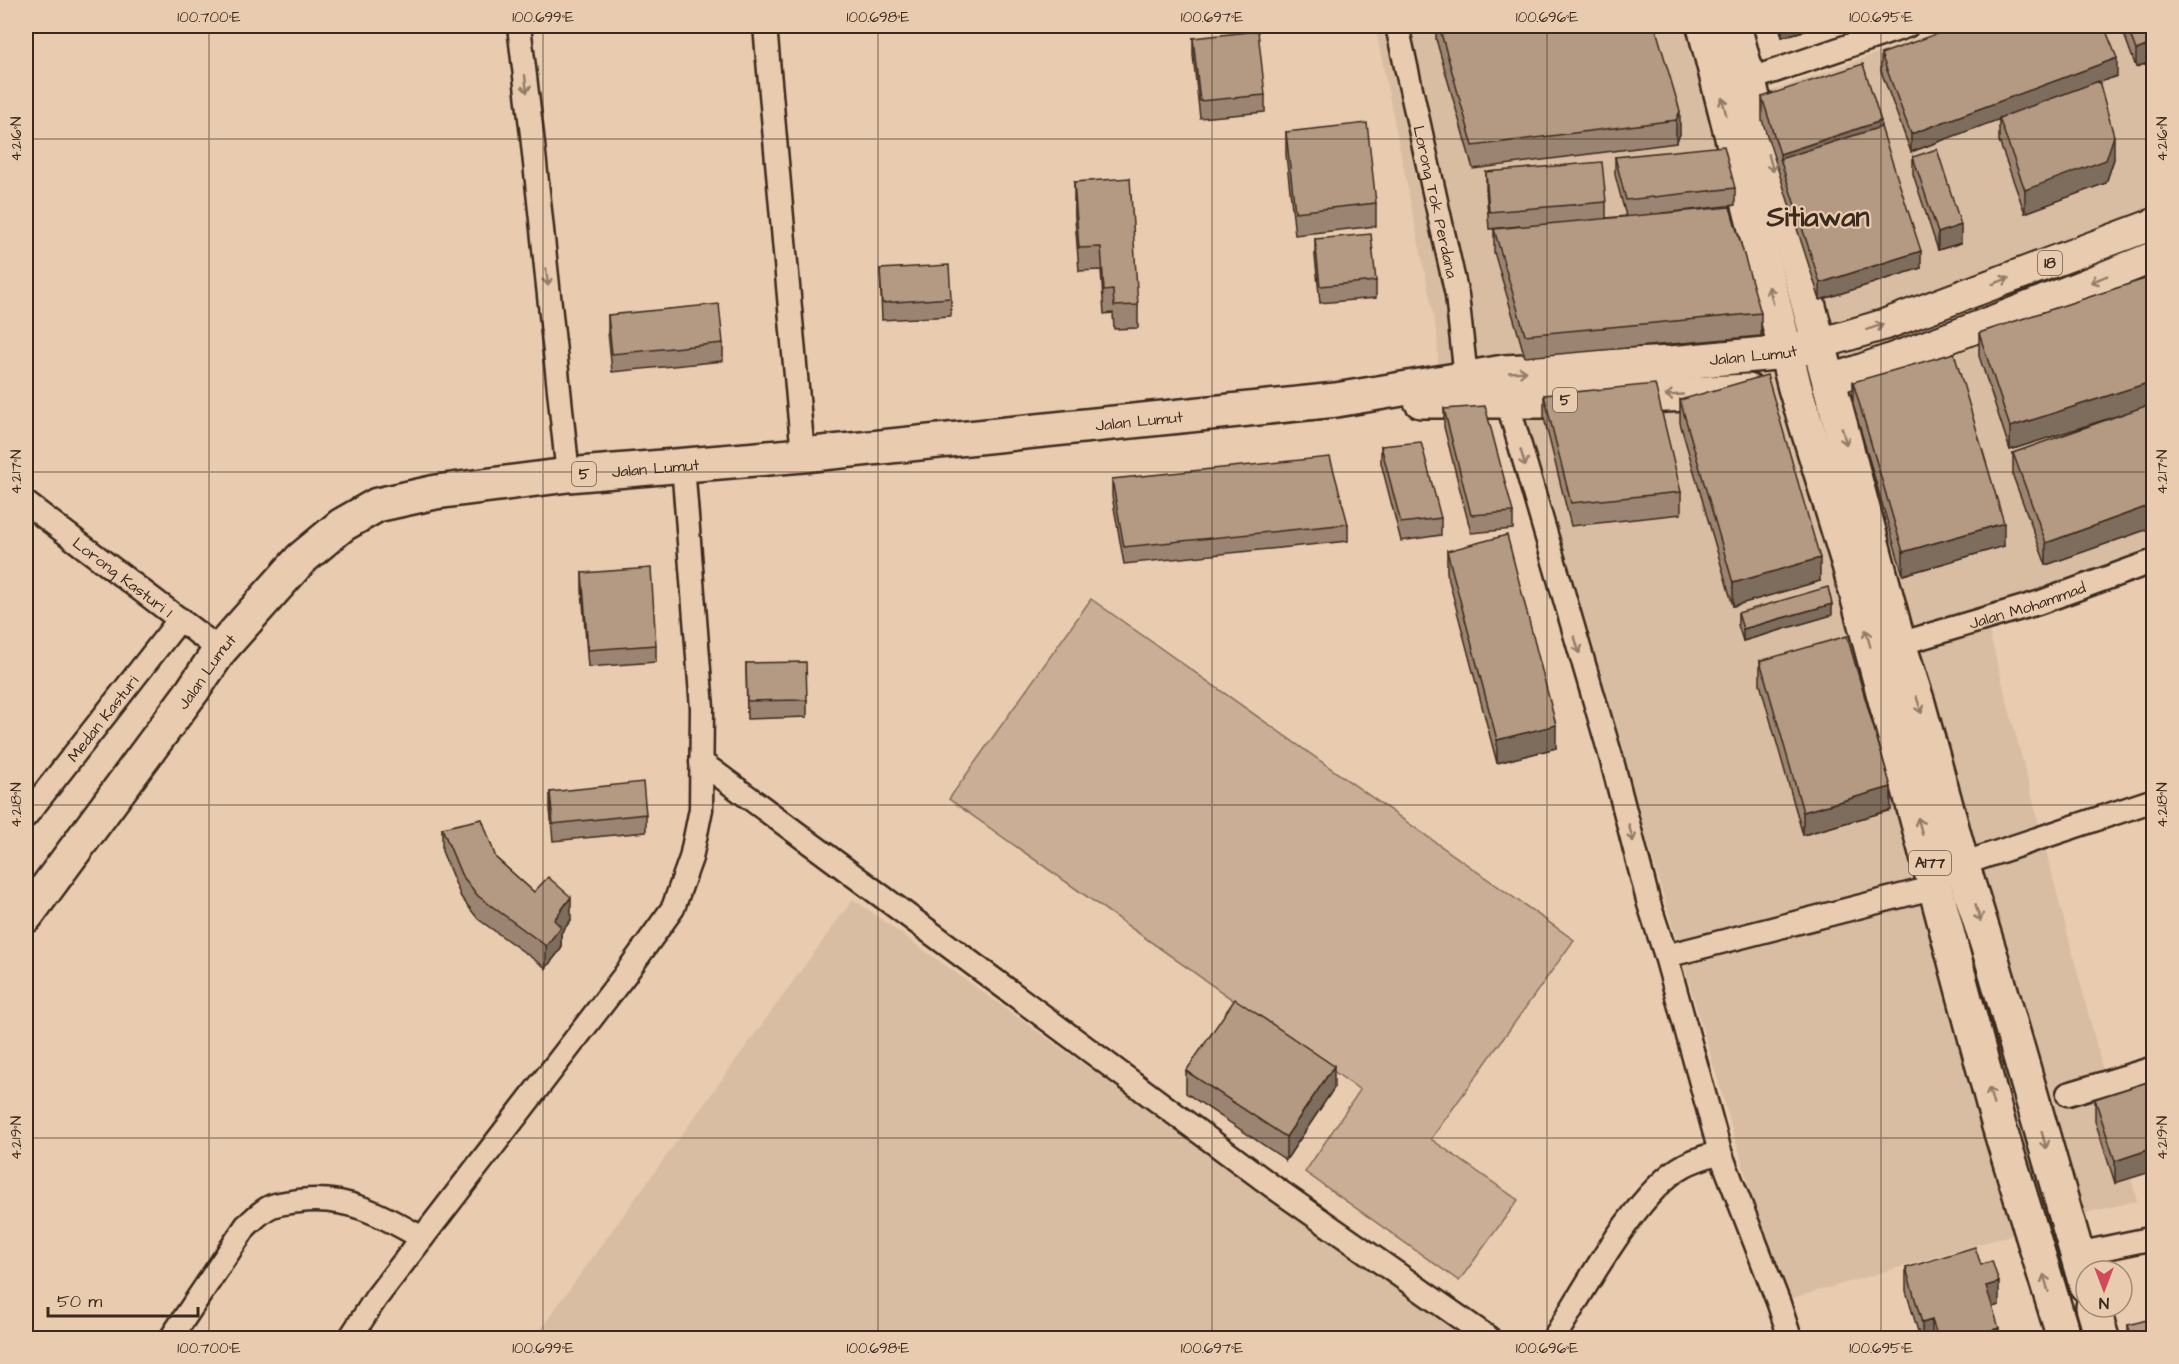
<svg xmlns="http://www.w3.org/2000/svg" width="2179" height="1364" font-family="'Architects Daughter',sans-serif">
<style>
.built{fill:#d9bda2}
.green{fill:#caae96;stroke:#826c5a;stroke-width:1.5}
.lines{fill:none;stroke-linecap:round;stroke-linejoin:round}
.minor-casing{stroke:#3b2a1e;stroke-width:27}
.major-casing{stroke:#3b2a1e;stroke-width:34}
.highway-casing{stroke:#3b2a1e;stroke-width:38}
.minor{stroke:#e9ccb0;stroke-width:22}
.major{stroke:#e9ccb0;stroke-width:30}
.highway{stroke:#e9ccb0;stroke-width:33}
.wall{fill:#9b8471;stroke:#3b2a1e;stroke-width:1.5}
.shaded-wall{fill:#7e6c5c;stroke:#3b2a1e;stroke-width:1.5}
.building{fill:#b49a83;stroke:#3b2a1e;stroke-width:1.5}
.oneway{stroke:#927b67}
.ticks{fill:none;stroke:#3b2a1e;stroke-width:1.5;stroke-opacity:0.45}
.labels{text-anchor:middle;stroke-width:4.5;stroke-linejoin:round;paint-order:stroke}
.shield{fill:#e9ccb0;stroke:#6f5b4a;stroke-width:1.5}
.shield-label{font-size:15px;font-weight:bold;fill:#3b2a1e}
.street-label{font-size:16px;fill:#3b2a1e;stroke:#e9ccb0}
.town-label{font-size:28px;font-weight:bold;fill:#3b2a1e;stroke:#e9ccb0}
.neatline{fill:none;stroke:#3b2a1e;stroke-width:2}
.ticks-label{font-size:15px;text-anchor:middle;fill:#3b2a1e}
</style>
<rect width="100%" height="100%" fill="#e9ccb0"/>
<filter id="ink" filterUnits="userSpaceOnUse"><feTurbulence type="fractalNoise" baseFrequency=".0167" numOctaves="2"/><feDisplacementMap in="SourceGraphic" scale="12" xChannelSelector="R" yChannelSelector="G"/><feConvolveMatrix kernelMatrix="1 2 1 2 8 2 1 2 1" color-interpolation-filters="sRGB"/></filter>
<g filter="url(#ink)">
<path class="built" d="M1375,26H1744L1769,92L1952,26H2153V555L1985,616L2137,1201L2090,1212L1783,1301L1521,414L1440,417L1437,334Z
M853,899L1466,1338H534Z"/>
<path class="green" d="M1091,599L1574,940L1431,1139L1518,1200L1459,1281L1305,1172L1360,1090L949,799Z"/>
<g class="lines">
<defs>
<g id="minor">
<path d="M519,26L532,135L568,475"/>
<path d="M765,26L803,455"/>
<path id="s1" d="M1397,26L1457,295L1466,378"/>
<path d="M1748,80L1907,26"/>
<path d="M1507,401L1611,757L1649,904L1666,956L1720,1152L1779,1304L1790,1338"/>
<path id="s2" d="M26,503L220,650"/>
<path id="s3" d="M1899,644L2038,603L2154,561"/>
<path d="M701,762L1272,1186L1489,1338"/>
<path id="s4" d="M26,816L180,619"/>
<path d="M1962,864L2154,800"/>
<path d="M1666,956L1936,887"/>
<path d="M2068,1094L2154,1068"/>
<path d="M2077,1254L2154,1238"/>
<path d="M171,1338L246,1226C254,1219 262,1210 272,1206C280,1203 291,1202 299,1201C347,1195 382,1215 422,1238"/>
<path d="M350,1338L376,1298L624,976L673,908L691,858L701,809L702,708L683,465"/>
<path d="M1554,1338C1583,1292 1638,1189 1685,1165C1696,1159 1708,1156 1720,1152"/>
</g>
<path id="major" d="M1819,344L1886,324L2154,224
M1830,380C1939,344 2046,300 2154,257"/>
<g id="highway">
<path d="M1704,26L1795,388L1849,565L1999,1126L2064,1338"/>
<path d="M1734,26L1899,644L1918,703L1962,864L1993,963L2086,1285"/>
<path d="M1421,401H1543L1748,391"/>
<path id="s5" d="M26,916L193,690L220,650L301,559L342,525L377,505L436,492L568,475L803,455L1336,400L1504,372L1671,363L1786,352L1819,344"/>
<path d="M2093,1307L2102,1338"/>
</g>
</defs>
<use href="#minor" class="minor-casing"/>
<use href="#major" class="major-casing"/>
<use href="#highway" class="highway-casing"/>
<use href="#minor" class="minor"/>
<use href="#major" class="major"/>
<use href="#highway" class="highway"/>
</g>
<path class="wall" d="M1436,26H1655L1680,134L1676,143L1473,169L1436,39Z
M1779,26H1821L1782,37Z
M2121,26H2154V61L2136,67Z
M1193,38L1265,95V112L1200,118L1193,55Z
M1881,54L2117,76L2099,82L2114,159L2106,183L2025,213L1999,141V119L1911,152L1881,71Z
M2154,70V98L2150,88V71Z
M1762,97L1881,127L1921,268L1820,300L1762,120Z
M1286,132L1376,203V226L1295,235L1286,155Z
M1615,157L1735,188V205L1663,213L1761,313V336L1525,357L1494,252V229L1520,226L1489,229L1486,189V172L1606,202V218L1626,216L1615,175Z
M1913,157L1961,243L1938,250L1913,174Z
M1074,182L1138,305V328L1114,329L1113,313L1104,314L1101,270L1079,271L1074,205Z
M1315,239L1376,281V298L1320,303L1315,256Z
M880,269L951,298V316L882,320Z
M2154,276V527L2046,565L2013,476V453L2128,412L2010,450L1979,356V333Z
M608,315L723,343V361L612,372L608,332Z
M1853,382L2004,546L1903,575L1853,404Z
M1544,395L1681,492V514L1571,526L1544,418Z
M1680,400L1820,581L1733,606L1680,423Z
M1444,409L1513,512V529L1471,533L1444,427Z
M1381,446L1441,518V535L1401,541L1381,463Z
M1112,479L1348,524V541L1124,564L1112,496Z
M1447,551L1556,748L1497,763L1447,573Z
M582,573L656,645V662L588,667L582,590Z
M1738,613L1832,615L1743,641L1738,625Z
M1760,661L1891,810L1803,835L1760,684Z
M746,663L807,700V717L747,719Z
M550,792L646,814V832L553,841L550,809Z
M442,828L496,858L534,892L571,920L561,933V949L546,968L478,919L461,897L442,851Z
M1186,1071L1334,1088L1286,1160L1186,1093Z
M2154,1080L2115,1183L2095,1121V1099Z
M1981,1265L1999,1305L1992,1307L1999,1338H1920L1906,1291V1268Z
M2128,1325L2154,1338H2128Z"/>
<path class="shaded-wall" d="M1782,26H1821L1782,37Z
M2154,43V61L2136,67V50Z
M2117,58V76L1911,152V134Z
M1680,111V134L1676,143V120Z
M1881,121V144L1780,159V154Z
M2114,136V159L2106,183L2025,213V190Z
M1961,225V243L1938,250V233Z
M1921,251V268L1820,300V283Z
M2154,381V404L2010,450V427Z
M2154,504V527L2046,565V543Z
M2004,523V546L1903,575V552Z
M1820,558V581L1733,606V583Z
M1832,604V615L1743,641V629Z
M1556,725V748L1497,763V740Z
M1891,787V810L1803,835V812Z
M571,897V920L561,933V949L546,968V946L554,920Z
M1334,1066V1088L1286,1160V1137Z
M2154,1148V1171L2115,1183V1161Z
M1999,1282V1305L1986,1309V1286Z
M1932,1320V1338H1922V1323Z
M1999,1328V1338H1963Z"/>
<path class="building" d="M1439,26H1655L1680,111L1676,120L1473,146Z
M1958,26H2104L2117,58L1911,134L1881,54Z
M2127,26H2154V43L2136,50Z
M1258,31L1265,95L1200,101L1193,38Z
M1863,64L1881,121L1780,154L1762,97Z
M2154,70V81L2150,71Z
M2099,81L2114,136L2106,160L2025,190L1999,118Z
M1367,123L1376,203L1295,212L1286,132Z
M1881,127L1921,251L1820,283L1780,159Z
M1724,146L1735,188L1626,200L1615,157Z
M1937,149L1961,225L1938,233L1913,157Z
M1602,162L1606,202L1489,212L1486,172Z
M1130,178L1138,305L1114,306L1113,290L1104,291L1101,247L1079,248L1074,182Z
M1730,207L1761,313L1525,335L1494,229Z
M1371,234L1376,281L1320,286L1315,239Z
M949,265L951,298L882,303L880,269Z
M2154,276V381L2010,427L1979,333Z
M719,304L723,343L612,354L608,315Z
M1954,353L2004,523L1903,552L1853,382Z
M1767,375L1820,558L1733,583L1680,400Z
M1655,384L1681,492L1571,503L1544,395Z
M2154,403V504L2046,543L2013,453Z
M1485,406L1513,512L1471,515L1444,409Z
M1421,442L1441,518L1401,523L1381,446Z
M1330,457L1348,524L1124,547L1112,479Z
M1507,535L1556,725L1497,740L1447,551Z
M651,568L656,645L588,650L582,573Z
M1828,587L1832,604L1743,629L1738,613Z
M1847,636L1891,787L1803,812L1760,661Z
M806,662L807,700L747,701L746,663Z
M643,782L646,814L553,824L550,792Z
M482,819L496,858L534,892L548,877L571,897L554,920L561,927L546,946L478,896L461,874L442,828Z
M1235,999L1334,1066L1286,1137L1186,1071Z
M2154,1080V1148L2115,1161L2095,1099Z
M1975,1247L1981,1265L1992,1261L1999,1282L1986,1286L1999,1328L1963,1338H1938L1932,1320L1922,1323L1906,1268Z
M2154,1318V1338H2132L2128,1325Z"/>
<defs><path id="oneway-shaft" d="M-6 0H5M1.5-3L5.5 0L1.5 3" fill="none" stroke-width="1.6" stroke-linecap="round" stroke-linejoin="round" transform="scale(1.5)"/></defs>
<g class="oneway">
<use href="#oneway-shaft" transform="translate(526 84) rotate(83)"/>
<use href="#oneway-shaft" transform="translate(1724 106) rotate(-104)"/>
<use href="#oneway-shaft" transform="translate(1771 163) rotate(75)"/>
<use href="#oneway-shaft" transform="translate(547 277) rotate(84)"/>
<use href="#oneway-shaft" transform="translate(2099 279) rotate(158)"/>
<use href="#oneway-shaft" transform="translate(2001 281) rotate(-20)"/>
<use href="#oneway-shaft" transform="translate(1771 295) rotate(-104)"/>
<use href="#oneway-shaft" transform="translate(1875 327) rotate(-19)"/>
<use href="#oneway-shaft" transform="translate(1518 372) rotate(-3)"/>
<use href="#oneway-shaft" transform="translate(1674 395) rotate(177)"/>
<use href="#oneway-shaft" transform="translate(1844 436) rotate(75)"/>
<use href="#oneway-shaft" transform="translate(1523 458) rotate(74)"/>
<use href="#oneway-shaft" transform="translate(1868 638) rotate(-105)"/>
<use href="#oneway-shaft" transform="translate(1577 645) rotate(74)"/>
<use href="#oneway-shaft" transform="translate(1919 705) rotate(73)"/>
<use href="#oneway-shaft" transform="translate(1920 826) rotate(-105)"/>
<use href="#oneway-shaft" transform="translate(1631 833) rotate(75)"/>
<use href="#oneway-shaft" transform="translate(1978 913) rotate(73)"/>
<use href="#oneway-shaft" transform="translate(1991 1096) rotate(-105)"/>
<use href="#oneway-shaft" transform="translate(2044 1140) rotate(74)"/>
<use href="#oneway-shaft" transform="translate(2046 1283) rotate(-106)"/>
</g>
</g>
<path class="ticks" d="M209,26V1338M543,26V1338M878,26V1338M1212,26V1338M1547,26V1338M1881,26V1338M26,139H2154M26,472H2154M26,805H2154M26,1138H2154"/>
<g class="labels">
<g class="shield">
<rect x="2038" y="251" width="24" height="24" rx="4.5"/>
<rect x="1553" y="388" width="24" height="24" rx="4.5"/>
<rect x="572" y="462" width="24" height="24" rx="4.5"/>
<rect x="1909" y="851" width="42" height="24" rx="4.5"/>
</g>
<g class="shield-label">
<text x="2050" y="268">18</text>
<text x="1565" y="405">5</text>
<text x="584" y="479">5</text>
<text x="1930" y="868">A177</text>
</g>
<g class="street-label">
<text dy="6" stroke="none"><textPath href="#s1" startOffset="180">Lorong Tok Perdana</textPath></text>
<text dy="6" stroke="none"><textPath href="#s5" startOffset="1930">Jalan Lumut</textPath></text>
<text dy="6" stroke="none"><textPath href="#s5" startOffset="1312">Jalan Lumut</textPath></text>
<text dy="6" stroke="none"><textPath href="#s5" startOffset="826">Jalan Lumut</textPath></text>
<text dy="6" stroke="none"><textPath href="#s2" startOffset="122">Lorong Kasturi 1</textPath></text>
<text dy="6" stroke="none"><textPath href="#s3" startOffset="134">Jalan Mohammad</textPath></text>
<text dy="6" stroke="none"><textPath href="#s5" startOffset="304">Jalan Lumut</textPath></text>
<text dy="6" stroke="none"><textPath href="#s4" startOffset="124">Medan Kasturi</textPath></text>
</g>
<g class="town-label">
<text x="1818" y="226">Sitiawan</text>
</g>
</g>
<rect width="2179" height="1364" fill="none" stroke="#e9ccb0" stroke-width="66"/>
<g transform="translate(2104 1289) rotate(180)"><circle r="28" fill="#e9ccb0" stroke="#a38b76" stroke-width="1.5"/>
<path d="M0-4.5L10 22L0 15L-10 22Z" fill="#d1495b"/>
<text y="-9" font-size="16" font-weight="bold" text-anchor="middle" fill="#3b2a1e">N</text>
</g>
<path d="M48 1307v9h150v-9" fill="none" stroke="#3b2a1e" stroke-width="3"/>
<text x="57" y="1307" font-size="18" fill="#3b2a1e" stroke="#e9ccb0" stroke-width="4.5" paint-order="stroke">50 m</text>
<rect x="33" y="33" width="2113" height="1298" class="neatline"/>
<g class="ticks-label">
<text x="209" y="22">100.700°E</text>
<text x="543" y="22">100.699°E</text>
<text x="878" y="22">100.698°E</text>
<text x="1212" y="22">100.697°E</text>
<text x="1547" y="22">100.696°E</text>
<text x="1881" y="22">100.695°E</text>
<text transform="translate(2162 139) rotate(-90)" y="5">4.216°N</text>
<text transform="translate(16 139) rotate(-90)" y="5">4.216°N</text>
<text transform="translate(2162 472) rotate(-90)" y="5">4.217°N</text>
<text transform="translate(16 472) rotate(-90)" y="5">4.217°N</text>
<text transform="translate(2162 805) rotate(-90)" y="5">4.218°N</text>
<text transform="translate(16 805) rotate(-90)" y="5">4.218°N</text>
<text transform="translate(2162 1138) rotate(-90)" y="5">4.219°N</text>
<text transform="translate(16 1138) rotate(-90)" y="5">4.219°N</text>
<text x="209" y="1353">100.700°E</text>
<text x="543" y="1353">100.699°E</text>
<text x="878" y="1353">100.698°E</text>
<text x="1212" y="1353">100.697°E</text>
<text x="1547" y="1353">100.696°E</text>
<text x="1881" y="1353">100.695°E</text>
</g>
</svg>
